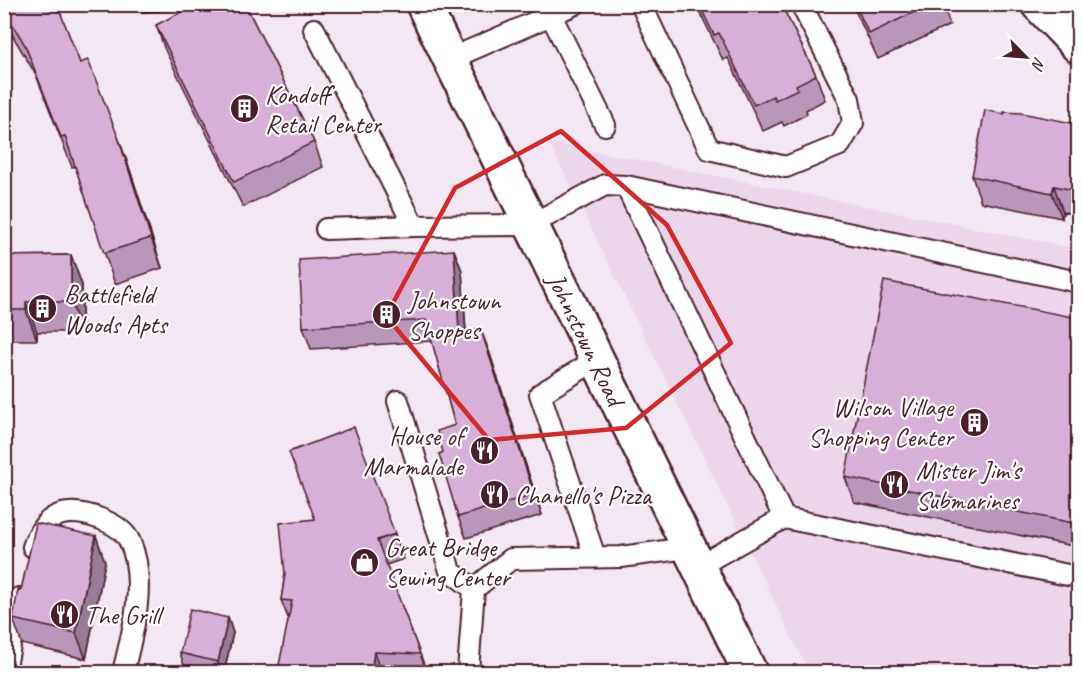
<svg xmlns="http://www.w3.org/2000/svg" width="1083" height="677" font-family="Caveat,sans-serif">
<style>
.built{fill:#ebd6eb}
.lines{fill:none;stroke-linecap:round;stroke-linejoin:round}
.lane-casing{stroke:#4a1f2b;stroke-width:24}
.street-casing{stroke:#4a1f2b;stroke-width:38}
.secondary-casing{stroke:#4a1f2b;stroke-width:38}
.lane{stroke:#fff;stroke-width:20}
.street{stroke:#fff;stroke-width:33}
.secondary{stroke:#fff;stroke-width:33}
.wall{fill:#b997ba;stroke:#4a1f2b;stroke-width:1.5}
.shaded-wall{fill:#967b97;stroke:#4a1f2b;stroke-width:1.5}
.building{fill:#d7b0d8;stroke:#4a1f2b;stroke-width:1.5}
.marked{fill:none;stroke:#d62828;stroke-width:4.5;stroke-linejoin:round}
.labels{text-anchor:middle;stroke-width:4.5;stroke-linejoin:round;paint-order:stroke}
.poi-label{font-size:26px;fill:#4a1f2b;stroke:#fff;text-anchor:start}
.street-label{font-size:26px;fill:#4a1f2b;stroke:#fff}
</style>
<rect width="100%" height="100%" fill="#f3e7f3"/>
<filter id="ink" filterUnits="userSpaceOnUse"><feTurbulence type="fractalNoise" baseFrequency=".0167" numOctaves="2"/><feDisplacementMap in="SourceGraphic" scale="12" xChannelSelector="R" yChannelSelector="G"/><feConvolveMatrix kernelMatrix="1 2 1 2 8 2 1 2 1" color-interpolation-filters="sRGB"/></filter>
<g filter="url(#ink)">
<path class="built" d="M549,142L1078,249V672H809Z"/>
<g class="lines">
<defs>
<path id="lane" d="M575,4L551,15L605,125
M641,4L709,149L786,167L840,145L853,123L849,99L801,4
M314,29L414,226L530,225L605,185L626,186L1078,282
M450,59L551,15L546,4
M626,186L784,518
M326,229L414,226
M398,401L450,571L474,589
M33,547C38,533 46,518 62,514C81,509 121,522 130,542C147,581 133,632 123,672
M595,557L540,394L596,360
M697,567L784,518L1078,577
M5,672L19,598
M468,672L474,589L511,559L621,557L687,548"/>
<path id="street" d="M1038,4L1078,46"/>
<path id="secondary" d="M423,4L750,672"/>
</defs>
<use href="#lane" class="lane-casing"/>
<use href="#street" class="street-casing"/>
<use href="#secondary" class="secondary-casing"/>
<use href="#lane" class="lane"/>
<use href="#street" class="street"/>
<use href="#secondary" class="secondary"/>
</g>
<path class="wall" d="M4,4H59L60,6L58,7L80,63L118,137L129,167L162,268L115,284L75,166L72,167L36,75L4,21Z
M139,4H245L314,142L323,167L243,207L165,50L156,25L188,9L141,12Z
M696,4H781L816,75L825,100L806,110L807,114L784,126L782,122L763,131L728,58L723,60Z
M852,4H943L950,25L878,59Z
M1004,114L1078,124V215L1063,212L1062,218L981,202L972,176Z
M454,250L462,271L466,331L489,351L542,515L466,538L458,517L443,452L455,425L432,341L311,349L303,327Z
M71,255L82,285V332H37V340H10L9,336H4V256Z
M1078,318V547L854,502L845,477Z
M395,534L404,559L386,565L427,672H291L288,618L281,600L285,574Z
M96,536L105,562L86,659L22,644L13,619L21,590Z
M228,618L233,633L224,672H205L185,668L180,653Z"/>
<path class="shaded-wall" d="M118,137L129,167L162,268L151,238Z
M1054,186L1063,212L1062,218L1052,193Z
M454,250L462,271L467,352L459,331Z
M71,255L82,285V332L71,302Z
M26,302L37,332V340L26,310Z
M481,330L489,351L542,515L534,494Z
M96,536L105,562L86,659L76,633Z
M228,618L233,633L224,672H221L218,662Z
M374,652L381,672H371Z"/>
<path class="building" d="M4,4H57L80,63L88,60L118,137L151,238L104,253L65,136L61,137L25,45L4,10Z
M197,4H245L314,142L234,182L156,25Z
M699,4H781L816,75L796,85L798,89L775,100L773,96L754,105L719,33L714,35Z
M855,4H931L869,34Z
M985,110L1004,114V112L1021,113L1078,124V191L1054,186L1052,193L972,176Z
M454,250L459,331L481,330L534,494L458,517L439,454L443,452L437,431L455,425L426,320L303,327L299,260Z
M71,255V302H26V310H4V256Z
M884,281L1078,318V524L845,477Z
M354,427L395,534L377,540L420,654L374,652L371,672H291L278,670L292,601L281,600L285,574L280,523L315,519L289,452Z
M36,523L96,536L76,633L13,619L18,589L21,590Z
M190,609L228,618L218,662L180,653Z"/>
</g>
<path class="marked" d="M561,131L667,225L731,343L626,428L489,440L386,316L455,188Z"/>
<defs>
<symbol id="building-disc" viewBox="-11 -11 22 22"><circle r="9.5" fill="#4a1f2b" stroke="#fff"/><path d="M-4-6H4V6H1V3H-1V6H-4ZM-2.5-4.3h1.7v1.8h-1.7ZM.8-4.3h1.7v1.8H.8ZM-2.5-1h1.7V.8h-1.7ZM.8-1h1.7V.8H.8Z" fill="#fff"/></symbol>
<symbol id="restaurant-disc" viewBox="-11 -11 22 22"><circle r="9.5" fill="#4a1f2b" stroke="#fff"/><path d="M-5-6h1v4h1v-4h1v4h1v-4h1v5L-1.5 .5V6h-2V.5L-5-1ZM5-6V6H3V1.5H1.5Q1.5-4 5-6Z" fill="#fff"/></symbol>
<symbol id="shop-disc" viewBox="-11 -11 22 22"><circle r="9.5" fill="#4a1f2b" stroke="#fff"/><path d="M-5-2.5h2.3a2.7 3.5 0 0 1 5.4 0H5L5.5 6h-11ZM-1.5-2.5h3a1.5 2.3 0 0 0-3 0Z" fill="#fff"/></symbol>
</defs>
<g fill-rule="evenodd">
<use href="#building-disc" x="228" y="92" width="33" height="33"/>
<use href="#building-disc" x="26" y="292" width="33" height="33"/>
<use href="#building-disc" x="370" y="298" width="33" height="33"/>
<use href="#building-disc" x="958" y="406" width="33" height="33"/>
<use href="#restaurant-disc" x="468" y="434" width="33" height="33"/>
<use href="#restaurant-disc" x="878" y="468" width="33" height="33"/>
<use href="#restaurant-disc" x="478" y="478" width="33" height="33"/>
<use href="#shop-disc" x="348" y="546" width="33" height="33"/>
<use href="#restaurant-disc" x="48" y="598" width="33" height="33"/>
</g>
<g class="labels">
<g class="poi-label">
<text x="265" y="103">Kondoff<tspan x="265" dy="30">Retail Center</tspan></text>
<text x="64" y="303">Battlefield<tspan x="64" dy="30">Woods Apts</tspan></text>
<text x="408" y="309">Johnstown<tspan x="408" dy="30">Shoppes</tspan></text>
<text x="953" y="416" text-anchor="end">Wilson Village<tspan x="953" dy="30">Shopping Center</tspan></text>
<text x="463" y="445" text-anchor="end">House of<tspan x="463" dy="30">Marmalade</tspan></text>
<text x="916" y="479">Mister Jim's<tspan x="916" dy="30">Submarines</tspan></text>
<text x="515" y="504">Chanello's Pizza</text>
<text x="385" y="556">Great Bridge<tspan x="385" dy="30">Sewing Center</tspan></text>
<text x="85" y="624">The Grill</text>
</g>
<g class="street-label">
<text transform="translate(586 339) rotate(64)" y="9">Johnstown Road</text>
</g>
</g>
<rect width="1083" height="677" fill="none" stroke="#fff" stroke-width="24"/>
<rect x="12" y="12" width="1059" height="653" fill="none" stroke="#4a1f2b" stroke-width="2" filter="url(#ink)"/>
<g transform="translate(1026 57) rotate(115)" stroke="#ffffff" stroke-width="4.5" paint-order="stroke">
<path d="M0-4.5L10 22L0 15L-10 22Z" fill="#4a1f2b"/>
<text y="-9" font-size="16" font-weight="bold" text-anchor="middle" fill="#4a1f2b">N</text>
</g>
</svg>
